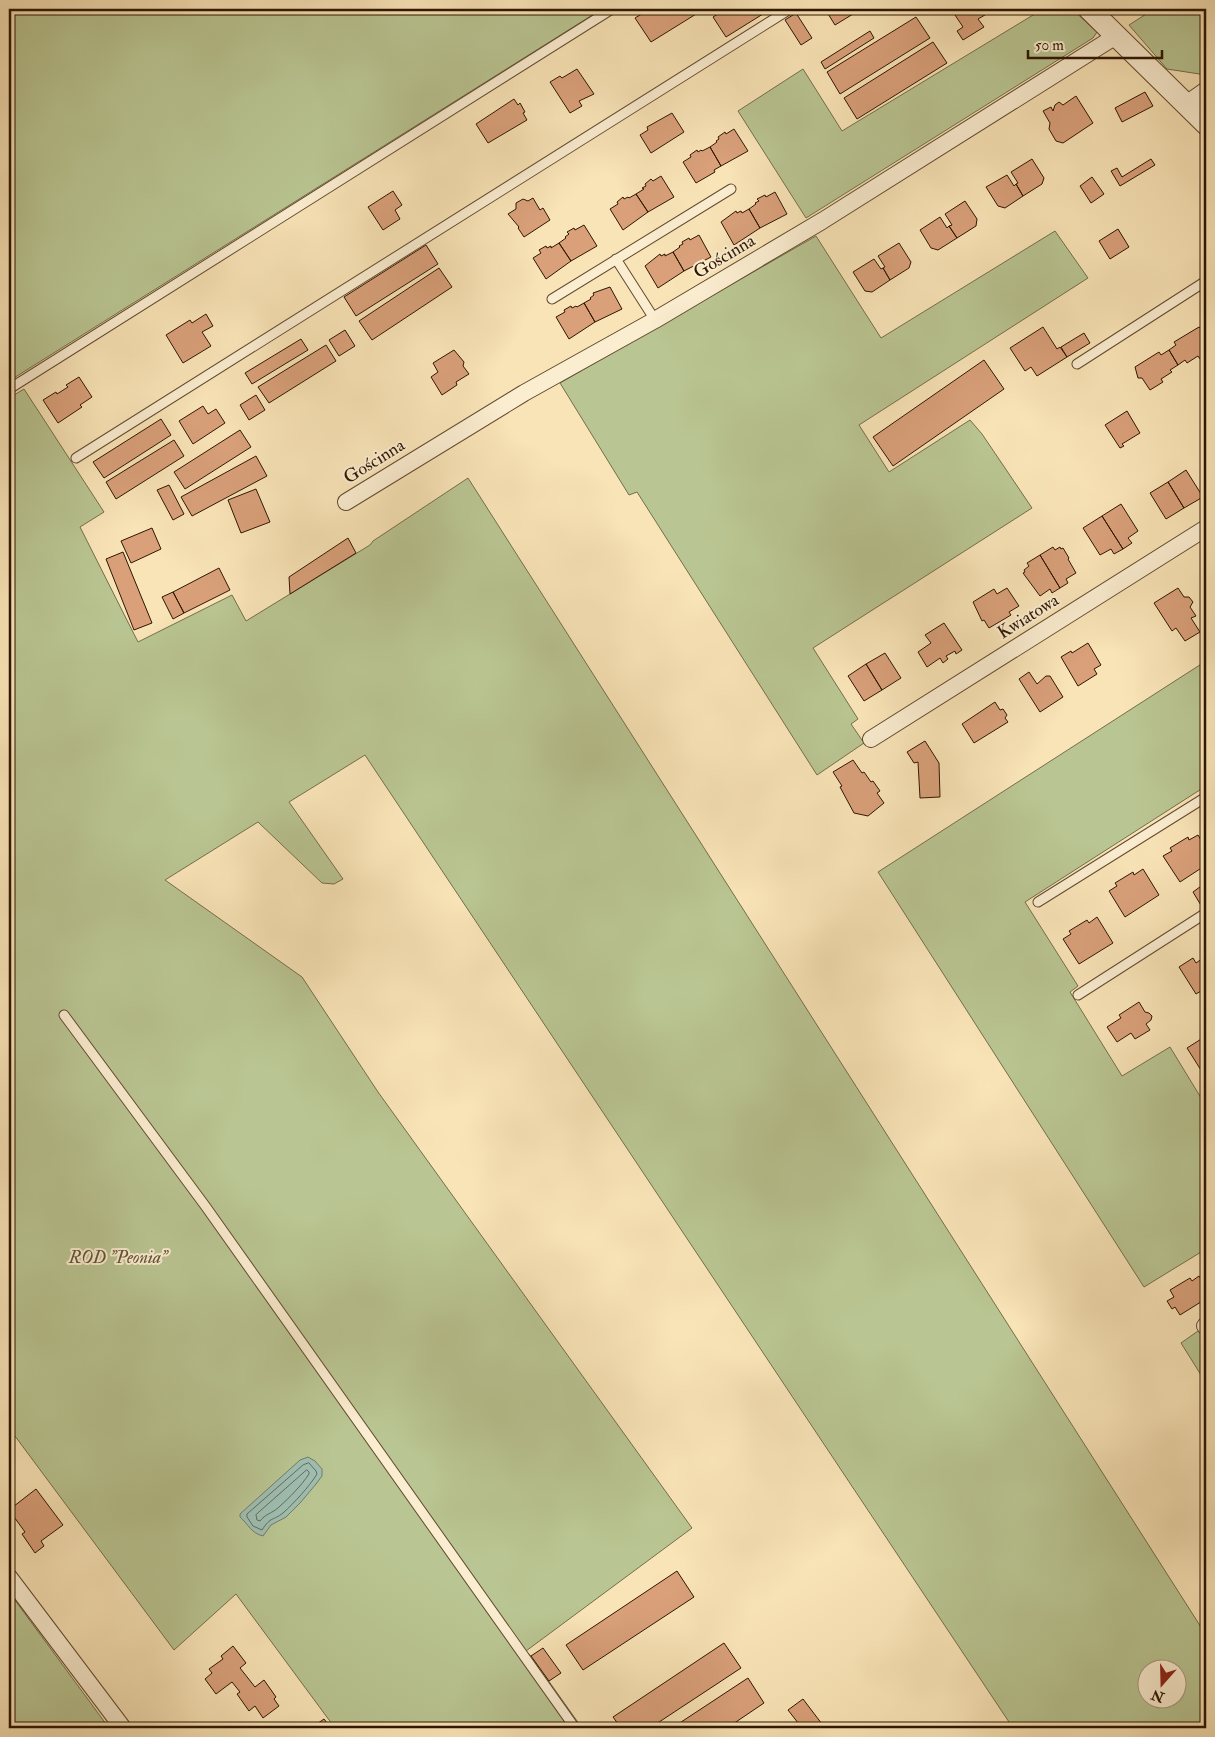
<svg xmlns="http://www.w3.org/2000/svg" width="1215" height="1737" font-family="'IM FELL Double Pica',serif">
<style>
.green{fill:#b9c592;stroke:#746e4a;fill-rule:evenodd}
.water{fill:#9ebeb1;stroke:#727b6b}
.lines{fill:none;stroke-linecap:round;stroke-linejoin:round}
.shore{stroke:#666a59;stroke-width:1}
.building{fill:#d9a07a;stroke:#2f1601}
.service-casing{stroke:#624a2e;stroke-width:11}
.minor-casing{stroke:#624a2e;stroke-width:18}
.tertiary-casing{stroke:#624a2e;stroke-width:23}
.service{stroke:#fbedd0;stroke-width:9}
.minor{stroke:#fbedd0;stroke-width:16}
.tertiary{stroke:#fbedd0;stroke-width:21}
.labels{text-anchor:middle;stroke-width:4;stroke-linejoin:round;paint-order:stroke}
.street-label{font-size:18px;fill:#2f1601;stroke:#fbedd0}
.park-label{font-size:18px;font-style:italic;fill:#5f5334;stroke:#fbedd0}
</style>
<rect width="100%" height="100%" fill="#f9e4b7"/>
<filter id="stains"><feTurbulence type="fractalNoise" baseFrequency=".004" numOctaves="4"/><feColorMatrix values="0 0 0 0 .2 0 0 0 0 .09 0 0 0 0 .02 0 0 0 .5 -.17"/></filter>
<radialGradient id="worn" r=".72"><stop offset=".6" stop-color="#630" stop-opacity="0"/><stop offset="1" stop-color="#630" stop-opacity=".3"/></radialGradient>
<path class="green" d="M9,9H602L9,381Z
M1043,9H1072L1097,32L1093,38L806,218L738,111L803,69L842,131Z
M1154,9H1206V75L1167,69L1129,25Z
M1055,231L1088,278L859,425L889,472L970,420L982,434L1032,508L813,648L858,719L851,724L864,743L817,775L637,492L629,495L560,383L816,236L881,338Z
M24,389L104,512L80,527L138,642L232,595L246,621L370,545L373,541L468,478L1206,1635V1728H1013L365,755L289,802L343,879L334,884L322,883L258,822L165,880L302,977L378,1092L692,1528L526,1651L531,1656L582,1728H335L236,1594L174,1650L9,1428V398ZM1148,1670H1178V1700H1148Z
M1206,661V786L1025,902L1078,986L1070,992L1122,1076L1170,1047L1206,1106V1249L1144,1287L878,872Z
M1198,1331L1206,1339V1383L1181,1343Z
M9,1592L109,1728H9Z"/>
<path class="water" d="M308,1457L315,1461L322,1469V1476L316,1484L300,1503L286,1517L271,1525L263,1536C251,1533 249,1525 240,1517V1514L300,1460Z"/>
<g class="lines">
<path class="shore" d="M309,1463L316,1471L317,1474C309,1487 294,1503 283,1513C273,1521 271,1516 262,1530L253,1526L247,1517V1514L303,1465Z
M307,1470L309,1472V1474C301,1486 290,1497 279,1507C273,1513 265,1514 260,1521L257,1520L256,1515Z"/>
</g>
<path class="building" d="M650,9H700L701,11L651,42L635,18Z
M726,9H771L726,37L713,17Z
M825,9H856L858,11L835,25Z
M951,9H988L990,12L978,19L984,27L963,40L957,31L963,27Z
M796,13L812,38L801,45L785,20Z
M916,17L930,38L840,94L827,72Z
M870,31L874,38L825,69L821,62Z
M933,42L947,63L857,119L844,98Z
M577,69L594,94L579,101L582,106L570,113L550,82L560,76L562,78Z
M1145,92L1153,106L1122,122L1115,108Z
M1076,96L1093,123L1063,143L1056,141L1049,129L1050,123L1043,111L1051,107L1053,111L1055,105L1059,102L1063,105Z
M514,99L518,105L520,103L525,112L523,113L527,120L488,143L476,124Z
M672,113L684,132L651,153L640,135L648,130L647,127Z
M734,129L748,151L721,166L710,147L717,142L716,141L719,139L718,137L725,132L726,134Z
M710,147L721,166L714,170L715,172L696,183L683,162L691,157L690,155L697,150L698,152L701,150L702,151Z
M1032,159L1044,178L1042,184L1023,196L1016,184L1018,183L1011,172Z
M1151,159L1155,165L1120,186L1111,171L1117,168L1122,177Z
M1007,175L1014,186L1016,184L1023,196L1005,208L998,206L986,187Z
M661,176L674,197L648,212L636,194L644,189L642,188L646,186L645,184L651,179L653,181Z
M1092,177L1104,194L1091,203L1080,186Z
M393,191L402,205L395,210L400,219L383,230L368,207Z
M775,192L787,214L760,228L749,209L756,204L755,203L759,201L757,199L765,195L766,197Z
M636,194L648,212L623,230L610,209L618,204L617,202L623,197L624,199L628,197L629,198Z
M533,198L540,210L543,208L550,220L524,237L518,228L519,227L508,214L516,209V203L523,199L528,201Z
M965,201L977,219L976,226L957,238L949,226L952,225L945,214Z
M749,209L760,228L734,245L721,222L736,211L737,213L741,211L742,213Z
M940,217L947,228L949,226L957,238L938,250L931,248L920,230Z
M584,225L597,246L571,261L559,243L566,238L565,237L569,234L567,232L574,228L575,230Z
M1118,229L1129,247L1110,259L1099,241Z
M699,235L711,257L684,271L673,252L680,247L679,246L683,244L682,242L689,238L690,240Z
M559,243L571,261L546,279L533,258L541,253L539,250L546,246L547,248L551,246V248Z
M899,243L911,262L909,268L890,280L883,268L885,267L878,256Z
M426,245L438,264L356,316L344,297Z
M673,252L684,271L658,288L645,266L660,254L661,256L665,254V256Z
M874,259L881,269L883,268L890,280L872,292L865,291L853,272Z
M439,268L452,287L372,340L359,321Z
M610,287L622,309L595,322L584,303L591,299L590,298L594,295L593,293Z
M584,303L595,322L569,339L556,317L565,312L564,310L571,306L572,308L576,306L577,307Z
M206,314L213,326L202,332L211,346L183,363L166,335L190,320L192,323Z
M1043,327L1057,349L1060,347L1067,357L1037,376L1031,367L1025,371L1010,348Z
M1199,327L1206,333V355L1200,359L1198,356L1187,363L1185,360L1178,365L1169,350L1176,345L1174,342Z
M345,330L355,346L339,356L329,340Z
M1084,333L1090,343L1067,357L1061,347Z
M301,339L308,350L252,384L245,373Z
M326,345L336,361L269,403L258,387Z
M454,350L464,362L463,366L469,374L456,382L457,385L442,395L431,377L438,372L433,363Z
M1169,350L1178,365L1170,370L1172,372L1161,379L1163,382L1150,390L1142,378H1138L1135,367L1159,352L1161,355Z
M984,360L1004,389L893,466L873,437Z
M79,377L92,397L80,405L82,407L58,423L43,400L56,392L57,394L68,387L66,385Z
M256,395L265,410L249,420L240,405Z
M203,406L208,414L216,409L225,423L193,444L179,421Z
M1127,411L1140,433L1122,444L1124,446L1120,448L1105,425Z
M161,419L171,435L104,478L93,462Z
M240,430L251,447L185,489L174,472Z
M174,440L184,456L116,499L106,482Z
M256,456L267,476L192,516L181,497Z
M1186,470L1203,497L1184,508L1168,482Z
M1168,482L1184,508L1166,519L1150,493Z
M169,485L184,514L173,520L157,490Z
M256,489L270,522L241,533L228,500Z
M1121,504L1138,531L1128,538L1132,543L1123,549L1102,516Z
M1102,516L1123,549L1114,554L1111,549L1100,555L1083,528Z
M152,528L161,549L131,563L121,541Z
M348,538L356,553L290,594L289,577Z
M1053,547L1055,550L1060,547L1061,549L1063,548L1069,558L1068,559L1076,573L1066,579L1068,583L1060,588L1040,555Z
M123,552L152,623L134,630L106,559Z
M1040,555L1060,588L1052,593L1050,589L1040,596L1023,573L1025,572L1024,570L1029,566L1027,563Z
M219,568L230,590L184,613L173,592Z
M1007,588L1019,606L1009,612L1011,615L989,628L984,620L982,621L973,602L994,589L997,594Z
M1178,588L1184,597H1189L1193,602L1190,607L1196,616L1191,618L1200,632L1185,641L1176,628L1172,631L1154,603Z
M173,592L184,613L173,619L162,597Z
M944,623L962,650L956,654L955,651L946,656L948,659L943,663L940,658L927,667L918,652L931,643L925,635Z
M1088,643L1101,665L1094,669L1097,674L1078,686L1061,657L1071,651L1072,653Z
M885,653L901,678L882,690L866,664Z
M866,664L882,690L864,701L848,676Z
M1029,672L1037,684L1046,676H1050L1063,697L1040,712L1019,679Z
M995,702L1000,710L1003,709L1007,715L1005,718L1008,722L974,743L962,724Z
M925,741L939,763L940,797L920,798L918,762L914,763L907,752Z
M853,760L862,773L864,772L871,782L873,781L880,791L877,793L884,803L868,816L854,813L840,787L842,786L833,772Z
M1198,835L1206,848V865L1180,882L1163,856L1172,851L1170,848L1188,837L1189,840Z
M1143,869L1159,895L1125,917L1109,891L1117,886L1115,883L1133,872L1134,875Z
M1204,884L1206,888V904L1202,907L1193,892Z
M1097,917L1113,943L1079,964L1063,939L1071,934L1069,931L1087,920L1089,923Z
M1206,956V988L1196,994L1179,967L1193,958L1196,963Z
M1139,1002L1145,1012L1149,1013L1152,1016L1151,1020L1146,1024L1150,1030L1135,1039L1131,1033L1117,1042L1107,1027L1121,1018L1119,1015Z
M1206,1036V1078L1187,1048Z
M1199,1276L1206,1287V1294L1202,1297L1204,1300L1180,1315L1175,1307L1172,1309L1167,1301L1174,1297L1170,1290L1190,1278L1192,1281Z
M36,1489L63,1525L41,1541L44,1546L35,1553L22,1534L25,1532L9,1510Z
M677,1571L694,1597L583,1670L566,1645Z
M724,1643L741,1668L650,1728H621L613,1717Z
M233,1646L246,1663L240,1668L255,1687L264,1680L276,1697L274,1699L279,1706L263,1718L255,1706L249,1711L237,1694L240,1692L232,1682L216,1694L205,1679L212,1673L209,1669L223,1659L221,1656Z
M543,1648L561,1673L549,1681L531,1656Z
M748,1678L764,1703L727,1728H672Z
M803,1699L825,1728H802L788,1710Z
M324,1719L331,1728H311Z"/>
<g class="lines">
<defs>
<path id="service" d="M616,259L655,320
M552,299L731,189
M1077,364L1206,281
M9,389L612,9
M76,458L790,9
M1038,902L1206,797
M1078,995L1206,913
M64,1015L206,1207L575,1728"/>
<path id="minor" d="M1186,104L1206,90
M346,502L524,393L655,320L822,221L1116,36
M871,739L1206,528
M1205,1326L1206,1325
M9,1577L123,1728"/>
<path id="tertiary" d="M1089,9L1206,124"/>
</defs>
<use href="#service" class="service-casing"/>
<use href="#minor" class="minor-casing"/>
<use href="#tertiary" class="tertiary-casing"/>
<use href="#service" class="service"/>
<use href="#minor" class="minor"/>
<use href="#tertiary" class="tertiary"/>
</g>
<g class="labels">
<g class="street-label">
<text transform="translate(724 256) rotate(-31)" y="6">Gościnna</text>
<text transform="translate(374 461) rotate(-32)" y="6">Gościnna</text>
<text transform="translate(1028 616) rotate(-32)" y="6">Kwiatowa</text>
</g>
<g class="park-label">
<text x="118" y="1263">ROD "Peonia"</text>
</g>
</g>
<rect width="1215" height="1737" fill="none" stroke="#f9e4b7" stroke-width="30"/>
<rect x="10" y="10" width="1195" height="1717" fill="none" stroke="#2f1601" stroke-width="2.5"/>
<rect x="15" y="15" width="1185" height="1707" fill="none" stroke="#2f1601"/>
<g transform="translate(1162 1684) rotate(200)"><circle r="24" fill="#fbedd0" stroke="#a9977d"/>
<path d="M0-4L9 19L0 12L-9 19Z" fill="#8f2418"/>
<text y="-8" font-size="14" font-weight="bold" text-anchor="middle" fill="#2f1601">N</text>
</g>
<path d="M1028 50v8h134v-8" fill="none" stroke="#2f1601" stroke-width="2.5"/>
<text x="1035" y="50" font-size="15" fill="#2f1601" stroke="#fbedd0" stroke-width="4" paint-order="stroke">50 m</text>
<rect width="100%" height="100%" filter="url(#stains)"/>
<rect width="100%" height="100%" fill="url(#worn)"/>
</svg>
